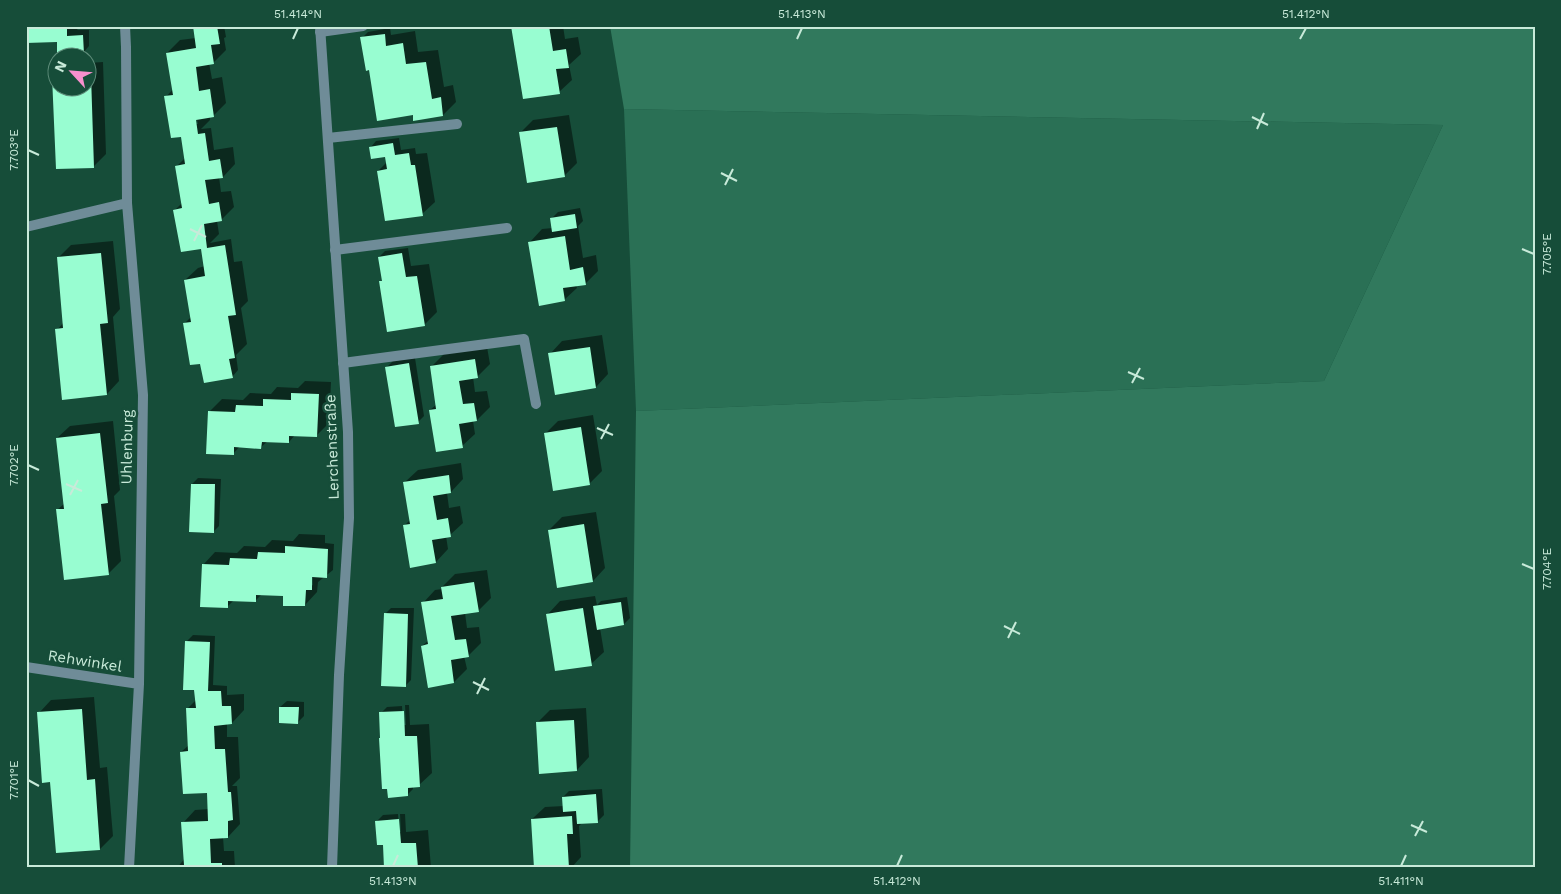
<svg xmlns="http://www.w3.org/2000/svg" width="1561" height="894" font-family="'Work Sans',sans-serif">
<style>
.green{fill:#2a7055}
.forest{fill:#31795d}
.shadow{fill:#0007;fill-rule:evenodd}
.building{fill:#98fdd1}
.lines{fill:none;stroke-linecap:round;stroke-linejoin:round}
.lane{stroke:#6f8c98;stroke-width:10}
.street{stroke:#6f8c98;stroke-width:10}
.ticks{fill:none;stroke:#c8ead9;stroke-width:2}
.labels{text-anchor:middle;stroke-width:5;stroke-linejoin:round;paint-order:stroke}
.street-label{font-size:15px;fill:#c8ead9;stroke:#164d39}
.neatline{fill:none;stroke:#c8ead9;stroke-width:2}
.ticks-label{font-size:12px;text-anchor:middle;fill:#c8ead9}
</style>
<rect width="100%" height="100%" fill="#164d39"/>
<path class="green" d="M624,109L1443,125L1324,381L636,411Z"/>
<path class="forest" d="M610,26H1535V868H630L636,411L1324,381L1443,125L624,109Z"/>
<path class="shadow" d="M26,26H80L77,30H89V46L83,53Z
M194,26H224L226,37L224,38L226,50L213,63H209L212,79L222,77L226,103L213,116L210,117V120L201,129L211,128L214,150L233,147L235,164L223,177H219L221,192L231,191L234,207L221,220L217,221L219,234L210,243L231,239L234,262L242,261L248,301L241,308L247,344L236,355L238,370L232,377L201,364L184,324L191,317L185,280L198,268L205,266L202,249L175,210L182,203L176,167L186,157L183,137L166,97L173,89L167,53L180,40L196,38ZM196,114L198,124H195Z
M512,26H563L565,39L578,37L581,54L569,65L572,80L559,92Z
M390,28L391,35L415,31L418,52L438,50L444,87L453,85L456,102L443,115L415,119L414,114L370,69L362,38L368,32Z
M103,62L106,154L94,166L57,168L54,76L58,72V88H88V63Z
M569,115L577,163L564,176L520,133L533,120Z
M399,138L401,150L415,148L416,154L427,153L435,202L422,214L378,171L387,162L386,155L370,148L376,141Z
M580,208L583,221L578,226L583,258L596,255L598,271L585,284L576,285L577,288L564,300L530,242L542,229L553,228L552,218L558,212Z
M113,241L120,309L113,317L119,381L107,394L57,330L64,322L58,258L71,245Z
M408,248L411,266L429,264L437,312L424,325L381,282L383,279L379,257L385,251Z
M602,335L608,374L596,387L550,354L562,341Z
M487,347L490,364L477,377H473L475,392L487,391L490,407L477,420L473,421L475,434L462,446L430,410L437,404L431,367L444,354Z
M415,358L424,416L418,422L387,367L393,361Z
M305,381L331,382L329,423L317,435H295L289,442L268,441L261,447L240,446L233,454L209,412L222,399L243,400L250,393L271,394L277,387L298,388Z
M593,415L602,471L589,484L546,433L558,421Z
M113,421L120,490L114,496L121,561L108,574L57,510L65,503L57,438L70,426Z
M461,463L463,479L451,492L447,493L449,508L460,506L463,523L450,535L446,536L448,549L436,562L404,526L410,520L405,482L418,470Z
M198,478L221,479L219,526L213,532L192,484Z
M596,512L605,568L593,581L549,530L562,517Z
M299,534L325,535V543L334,544L333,570L318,582L317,592L305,605L284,595L262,594L255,601L234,600L227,607L203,565L215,552L237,553L244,546L265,547L272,540L293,541ZM311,571H313V585L310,587Z
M487,570L491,598L478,611L465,613L467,628L479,627L481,643L468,656H464L467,669L454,682L422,646L429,640L423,603L435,590L442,589V587L455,574Z
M595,596L597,605L601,601L627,597L630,618L624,624L600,628L604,652L591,664L548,614L560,601Z
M391,608H414L411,680L405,686L385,614Z
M193,635L215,636L213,685L227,686V695L244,694V710L232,723H227V737H238L240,778L232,786H237L240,824L228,837H223L224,851H234L235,868H177L185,858L183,823L195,810L209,809L208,792L181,752L189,745L187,709L197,699L187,641Z
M94,697L100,768L107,767L113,836L100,849L39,713L51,700Z
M287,701L304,702V716L298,722L280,707Z
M405,705H409L410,725L429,724L432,773L419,785L413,786V789L407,795L381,713L387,707L402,706L403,725H406Z
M586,708L589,757L577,770L537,723L550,710Z
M602,789L604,815L598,821L582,823L579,826L581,857L571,868H535L532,819L545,807L564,806L563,797L569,791Z
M398,814L399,832H401L400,814H405L406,832L428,830L431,868H385L384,845L376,822L383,815Z"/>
<path class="building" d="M26,26H67V36L83,35L84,54H57V42L26,43Z
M193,26H217L220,44L211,45L214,64L196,67L199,91L210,89L214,117L196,120L198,134L205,133L209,161L220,159L223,178L205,180L209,204L219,202L222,221L204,224L207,248L225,245L236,315L228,316L235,358L229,359L233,378L204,383L200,364L190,365L183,323L191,322L184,280L205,276L201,249L181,252L173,210L182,208L175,166L185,164L181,137L171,138L164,96L173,95L166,53L196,48Z
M511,26H549L553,51L566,49L569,68L556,69L560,94L523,99Z
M385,34L386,46L403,43L406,64L426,62L432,99L441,97L443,116L413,121V115L377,121L369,70L366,71L360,37Z
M88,75H91L94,168L56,169L52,76H58V88H88Z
M557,127L565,177L527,183L519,132Z
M393,143L395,155L409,153L411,165H415L423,216L385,221L377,171L387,169L385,157L371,159L369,147Z
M575,214L577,228L552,232L550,218Z
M565,236L570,270L583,267L586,285L563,288L565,301L539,306L528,242Z
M101,253L108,323L100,324L107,395L62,400L55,329L63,328L57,257Z
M402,253L406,277L417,276L425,326L387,332L379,281H382L378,257Z
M590,347L596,388L555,395L548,353Z
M475,359L478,378L459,381L463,404L474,403L477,421L459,424L463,448L436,452L429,410L436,409L430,366Z
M409,363L419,424L395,427L385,367Z
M291,393L319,394L317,437L289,436V443L262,442L261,449L234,447V455L206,454L208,411L235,412L236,405L263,406V399L291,400Z
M581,427L590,485L553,491L544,433Z
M100,433L108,503L101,504L109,575L64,580L56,509H64L56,438Z
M449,475L451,493L433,496L437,520L448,518L451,537L432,540L436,563L410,568L403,525L410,524L403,482Z
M191,484H215L214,533L189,532Z
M584,524L593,582L557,588L548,530Z
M285,546L328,549L327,578L312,577V590H306L305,606H283V596L256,595V602L228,601V608L200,607L202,564L229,565L230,558L257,559L258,552L285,553Z
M474,582L479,612L451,616L455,640L466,639L469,657L451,660L454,683L428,688L421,646L428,644L421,602L443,599L441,587Z
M621,602L624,625L597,630L593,606Z
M583,608L592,666L555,671L546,614Z
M384,613L408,614L406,687L381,686Z
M185,641L210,642L208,691H221L222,706H231L232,724L214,726L215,749H225L228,792H231L232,805L233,820L228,821V838L210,839L211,863H222V868H176V866L184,865L181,822L208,821L207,793L183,794L180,752L188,751L186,708H196L194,690H183Z
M279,707H299L298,724L279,723Z
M82,709L87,780L95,779L100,850L56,853L50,782L42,783L37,712Z
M404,711L405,736H417L420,787L408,788V796L388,798L387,789H382L379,738H380L379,712Z
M574,720L577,771L539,774L536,722Z
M596,794L598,823L577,824L576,811L563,812L562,797Z
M572,816L573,834H567L569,868H534L531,819Z
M399,819L401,843H416L418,868H384L383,845H377L375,821Z"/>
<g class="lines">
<path class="lane" d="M320,32L363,26
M328,138L457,124
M335,250L507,228
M343,363L524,339L536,404"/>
<path class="street" d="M125,26L126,47L127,203L143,395L139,684L129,868
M320,26L348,432L349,518L339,675L332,868
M26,227L127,203
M26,667L139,684"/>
</g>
<path class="ticks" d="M293,39L298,28M797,39L802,28M1300,39L1306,28M1252,117L1268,125M1257,129L1264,113M28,150L39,155M721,173L737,181M725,185L733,169M190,229L206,237M194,241L202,225M1522,249L1534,254M1128,372L1144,379M1132,383L1140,368M597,428L613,435M601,439L609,424M28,465L39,470M66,484L82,491M70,495L78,480M1522,564L1534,569M1004,626L1020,634M1008,638L1016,622M473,682L489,690M477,694L485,678M28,780L39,786M1411,825L1427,832M1415,836L1423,821M393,866L398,855M897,866L902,855M1401,866L1406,855"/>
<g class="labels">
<g class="street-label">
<text transform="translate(127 447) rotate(-89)" y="5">Uhlenburg</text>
<text transform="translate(332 447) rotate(-92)" y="5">Lerchenstraße</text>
<text transform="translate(85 661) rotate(9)" y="5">Rehwinkel</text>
</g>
</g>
<rect width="1561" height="894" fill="none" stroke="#164d39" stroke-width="55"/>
<g transform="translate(72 72) rotate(296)"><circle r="24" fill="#164d39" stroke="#5d8c79"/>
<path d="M0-4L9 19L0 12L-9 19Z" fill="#f790cd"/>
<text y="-8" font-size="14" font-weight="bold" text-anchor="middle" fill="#c8ead9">N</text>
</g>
<rect x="28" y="28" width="1506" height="838" class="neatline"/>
<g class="ticks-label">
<text x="298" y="18">51.414°N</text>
<text x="802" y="18">51.413°N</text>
<text x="1306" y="18">51.412°N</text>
<text transform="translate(14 150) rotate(-90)" y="4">7.703°E</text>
<text transform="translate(1547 254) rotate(-90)" y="4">7.705°E</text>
<text transform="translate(14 465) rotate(-90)" y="4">7.702°E</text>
<text transform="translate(1547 569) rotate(-90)" y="4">7.704°E</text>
<text transform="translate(14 780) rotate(-90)" y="4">7.701°E</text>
<text x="393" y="885">51.413°N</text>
<text x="897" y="885">51.412°N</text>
<text x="1401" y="885">51.411°N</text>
</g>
</svg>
